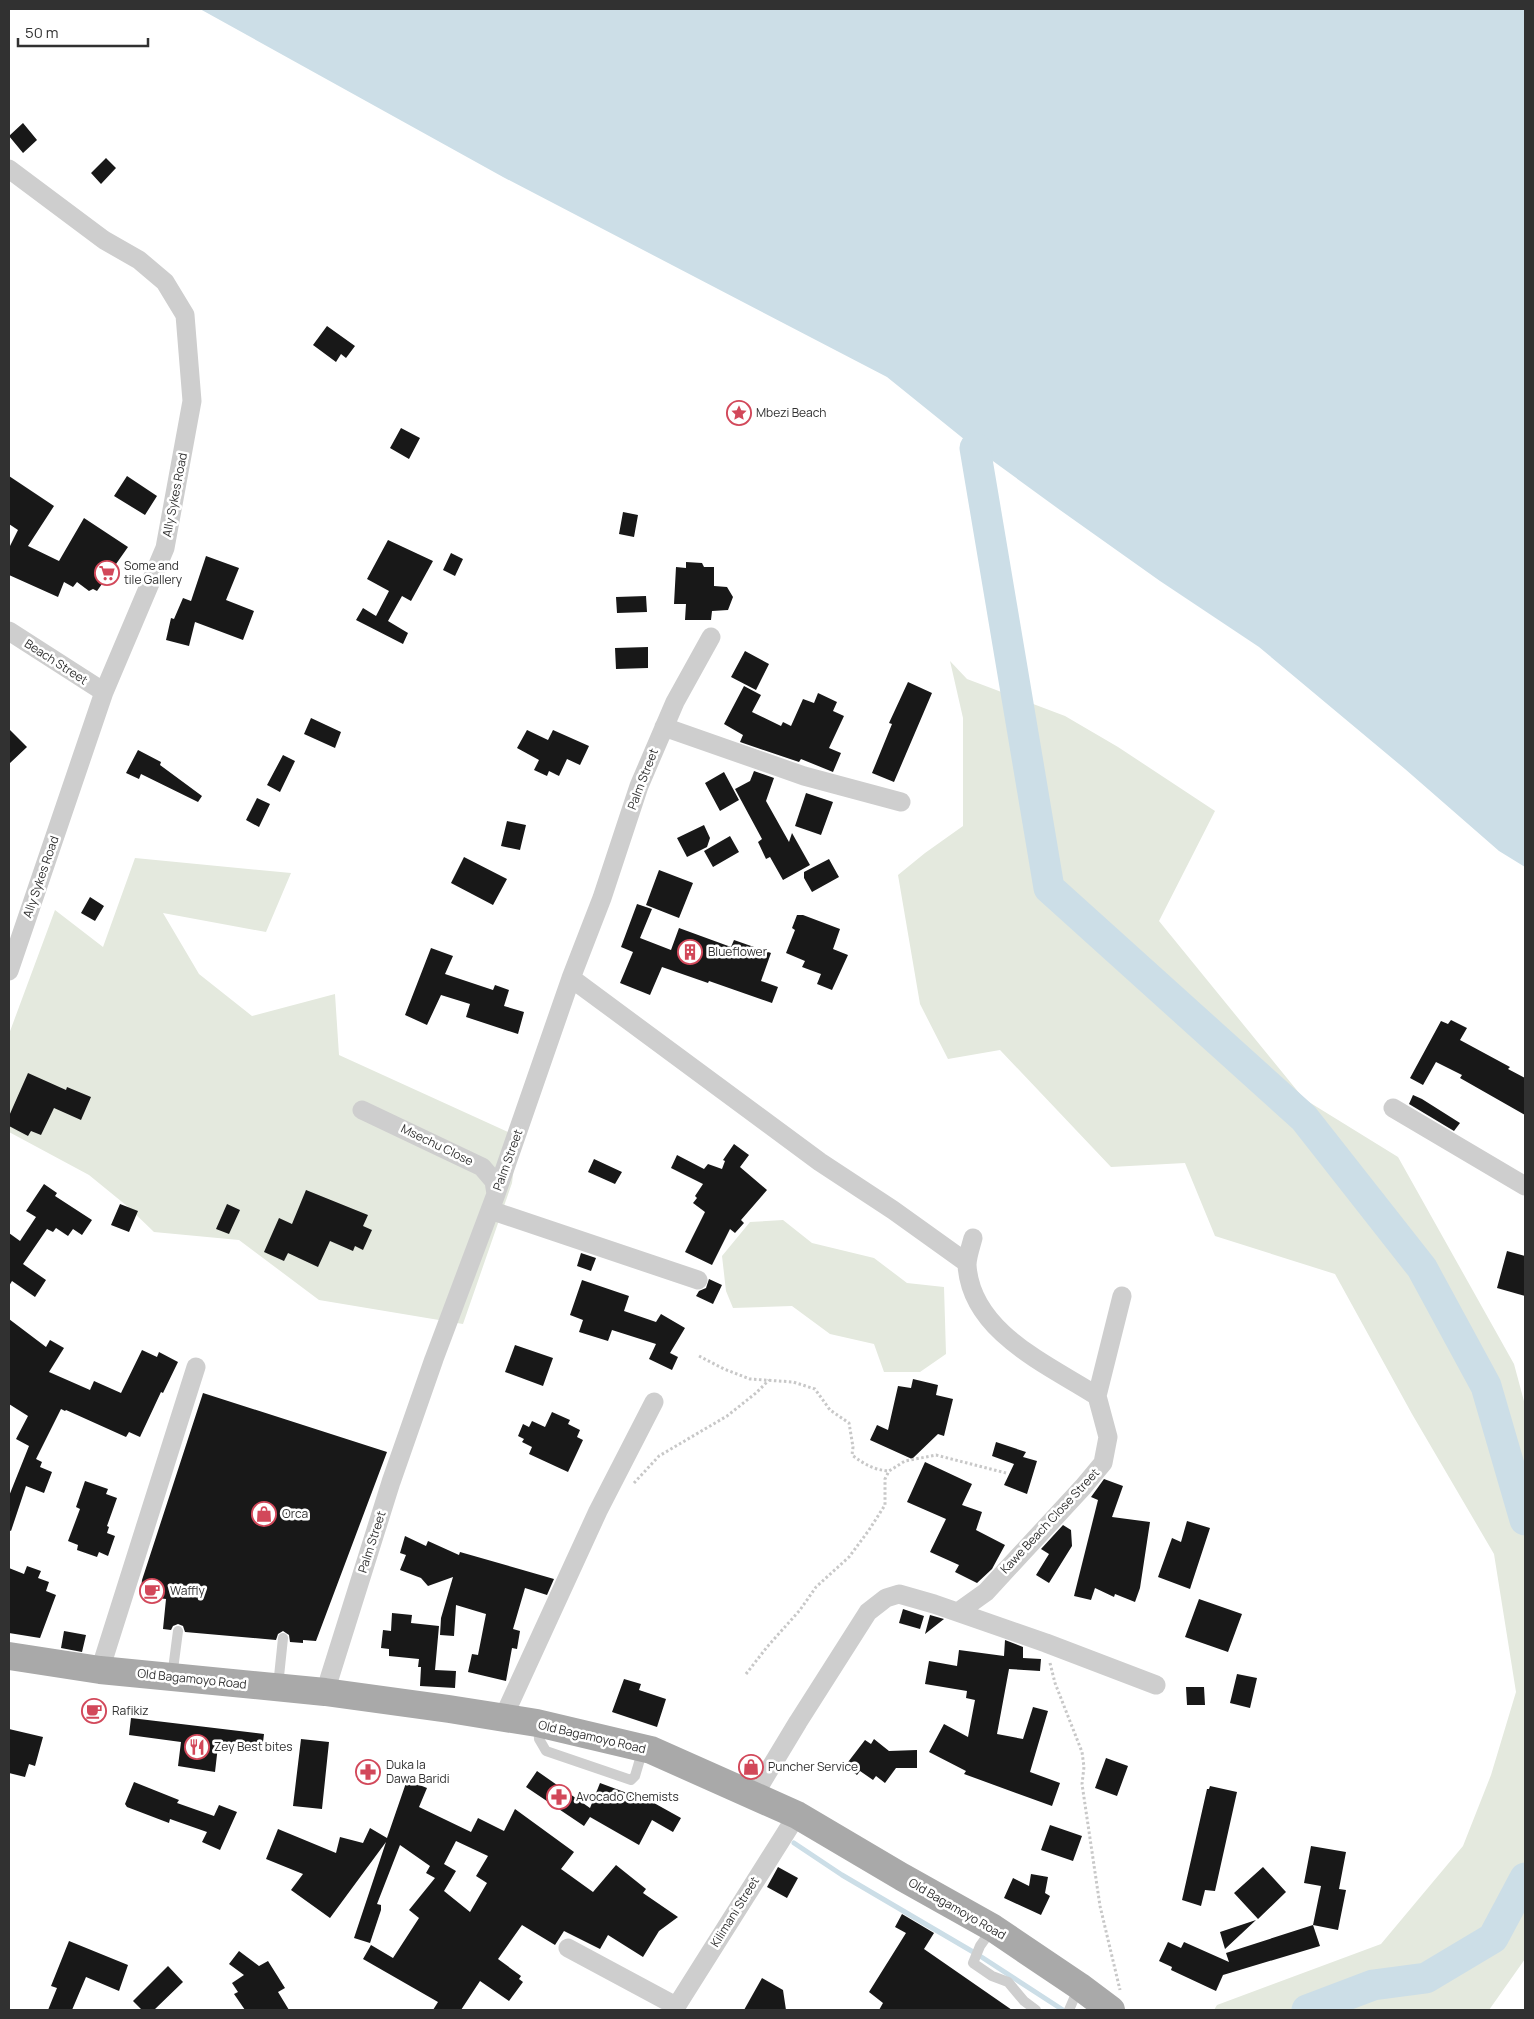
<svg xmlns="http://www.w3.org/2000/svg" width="1534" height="2019" font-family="Manrope,sans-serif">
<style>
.green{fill:#e4e9de}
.water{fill:#ccdee7}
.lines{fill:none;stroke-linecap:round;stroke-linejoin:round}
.stream{stroke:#ccdee7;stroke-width:5}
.river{stroke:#ccdee7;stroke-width:31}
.building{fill:#181818;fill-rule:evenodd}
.path{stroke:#c8c8c8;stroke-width:3;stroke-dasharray:2.5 2.5;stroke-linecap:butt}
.lane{stroke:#cecece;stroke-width:10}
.street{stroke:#cecece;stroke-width:19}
.primary{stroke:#a9a9a9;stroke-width:28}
.labels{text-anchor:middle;stroke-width:5;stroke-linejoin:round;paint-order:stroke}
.poi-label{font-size:12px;fill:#313131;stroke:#fff;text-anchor:start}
.street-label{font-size:12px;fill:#313131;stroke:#fff}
</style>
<rect width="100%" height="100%" fill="#fff"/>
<path class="green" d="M950,661L967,679L1065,716L1118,747L1215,811L1159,921L1304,1099L1398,1157L1514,1364L1525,1405V1959L1489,2010H1214L1217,2005L1381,1944L1463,1846L1491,1775L1516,1692L1494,1554L1412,1414L1335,1274L1215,1236L1185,1163L1111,1167L1000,1050L948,1059L920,1004L898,875L925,853L963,826V718Z
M135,858L291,873L266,932L163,913L199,974L252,1016L335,994L339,1055L508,1132L514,1167L512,1183L463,1324L319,1300L239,1240L154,1232L127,1206L89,1175L9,1132V1034L55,910L103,947Z
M783,1220L812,1243L874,1258L907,1283L944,1287L946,1354L920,1372H884L874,1344L830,1334L792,1306L733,1308L726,1291L722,1256L750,1222Z"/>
<path class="water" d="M200,9H1525V867L1499,851L1405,769L1259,647L1160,581L1060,510L975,448L887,377L503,177Z"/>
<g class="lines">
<path class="stream" d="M794,1843L842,1875L980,1956L1063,2010"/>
<path class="river" d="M975,448L1049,888L1304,1118L1422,1268L1486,1386L1525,1520
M1307,2010L1373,1985L1426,1978L1493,1938L1525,1878"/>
</g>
<path class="building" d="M23,123L37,140L23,153L9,136Z
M106,158L116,168L101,184L91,173Z
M327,326L355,346L346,358L341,354L336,362L313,345Z
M401,428L420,438L409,459L390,448Z
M9,476L54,506L28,546L59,561L84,518L128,547L97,591L93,589L89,591L77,582L73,587L64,582L58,597L9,575V548L18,530L9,524Z
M127,476L157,496L145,515L114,496Z
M623,512L638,515L634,537L619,534Z
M388,540L433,561L411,601L402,596L388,621L408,633L403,644L356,620L363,608L376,616L389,591L367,579Z
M451,553L463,559L455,576L443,570Z
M206,556L239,568L226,600L254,611L243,640L195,622L189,646L166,640L171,618L174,619L183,598L191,601Z
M686,562L702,563L704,567H714V586L727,587L733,597L728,610L712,611L711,620H685L686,604H674L676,567L686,568Z
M646,596L647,612L617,613L616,597Z
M648,647V668L616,669L615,648Z
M745,651L769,664L756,690L731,677Z
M908,682L932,693L894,782L872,773L892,724L889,723Z
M744,686L761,695L752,712L781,726L783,722L791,726L803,699L814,703L818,693L837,702L833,711L844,716L829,748L841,753L833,772L801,759L799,762L740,742L743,735L724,724Z
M311,718L341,732L335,748L304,734Z
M9,729L27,747L9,764Z
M527,730L548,740L553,730L589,746L580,765L567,759L559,776L549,771L547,776L534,770L539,760L517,748Z
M138,750L161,762L160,765L202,796L198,802L141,774L139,779L126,773Z
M283,755L295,761L280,792L267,785Z
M754,771L774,778L766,801L789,842L792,833L810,865L783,880L770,857L766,859L758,842L762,839L735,789L750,781Z
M724,772L739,800L720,811L705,783Z
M806,793L833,802L821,835L795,826Z
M257,798L270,804L259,827L246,820Z
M507,821L526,825L520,850L501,846Z
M704,825L710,838L707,847L687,857L677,838Z
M730,836L739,852L713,867L704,851Z
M464,857L507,879L493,905L451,883Z
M829,859L839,877L812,892L804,878V872Z
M659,870L693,883L679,918L646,905Z
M90,897L104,906L95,921L81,913Z
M637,904L652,909L640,938L671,950L679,928L731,947L734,940L771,953L761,981L778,987L772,1003L709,981L708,983L662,967L650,995L620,983L633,952L621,947Z
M797,915H803L840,929L833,949L848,955L832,990L817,984L821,974L802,967L805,961L786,953L795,930L792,928Z
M431,948L453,956L445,974L493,990L495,985L509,990L504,1006L524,1012L518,1034L466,1017L470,1004L441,995L427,1025L405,1015Z
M1451,1020L1467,1028L1460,1040L1510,1067L1508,1069L1525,1078V1115L1460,1078L1462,1075L1436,1062L1423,1085L1410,1078L1441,1021L1448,1024Z
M28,1073L66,1090L67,1087L91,1097L81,1120L54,1108L41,1135L31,1131L28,1136L9,1126V1116Z
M1413,1095L1422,1099L1460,1123L1454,1131L1409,1104Z
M734,1144L749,1155L740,1167L767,1190L741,1220L744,1223L735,1233L730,1229L712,1265L685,1252L705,1212L693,1203L697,1198L695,1196L703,1184L671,1168L677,1155L704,1169L708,1164L722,1169L725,1161L723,1160Z
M594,1159L622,1172L615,1184L588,1172Z
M44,1184L57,1193L55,1196L92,1220L82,1235L73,1229L68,1236L56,1228L53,1232L47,1229L23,1264L46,1280L35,1297L12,1281L9,1286V1233L20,1241L36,1217L26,1211Z
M306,1190L368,1215L363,1226L372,1230L363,1250L355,1246L353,1251L330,1241L318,1267L288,1253L284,1261L264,1252L279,1218L292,1224Z
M120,1204L138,1211L129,1232L111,1225Z
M227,1204L240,1210L229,1234L216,1229Z
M1507,1251L1525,1256V1296L1497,1288Z
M581,1253L596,1258L591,1271L577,1266Z
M709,1279L722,1285L713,1304L696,1296L699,1291L706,1288Z
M582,1280L629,1296L624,1311L656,1322L661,1314L685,1328L670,1353L678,1357L672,1370L649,1359L656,1344L612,1330L608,1341L579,1332L583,1320L570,1315Z
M9,1319L46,1347L50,1340L64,1348L49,1372L90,1390L94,1381L121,1393L142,1350L157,1357L159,1352L178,1362L163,1393L161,1392L140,1437L129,1432L126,1437L66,1410L65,1411L61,1409L36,1459L42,1462L40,1467L52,1472L44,1493L26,1486L11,1531L9,1530V1496L29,1446L16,1439L28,1416L9,1404Z
M515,1345L553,1358L543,1386L505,1372Z
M913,1379L938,1385L936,1395L953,1399L944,1436L938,1434L912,1459L870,1440L877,1425L888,1430L898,1386L911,1388Z
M203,1393L387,1452L316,1641L303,1640V1643L290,1642L289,1635L283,1631L278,1634L276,1640L185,1632L183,1626L178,1624L173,1626L171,1630L163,1629L166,1599L140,1596L142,1580Z
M552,1412L570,1420L568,1424L580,1430L577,1437L583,1440L568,1472L529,1454L532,1447L522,1442L524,1439L518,1436L523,1424L529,1427L532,1421L545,1427Z
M996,1442L1026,1452L1023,1457L1037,1461L1027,1494L1004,1485L1014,1464L992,1456Z
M925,1462L972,1484L962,1505L982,1512L976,1530L1005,1545L992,1569L977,1583L955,1572L959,1565L930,1552L946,1519L907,1502Z
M1104,1479L1123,1486L1112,1517L1150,1522L1140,1588L1135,1602L1115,1594L1114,1597L1095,1588L1091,1600L1074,1596L1098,1500L1091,1497Z
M85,1481L108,1489L106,1494L117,1498L107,1526L109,1527L107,1533L115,1536L108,1556L99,1552L97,1557L77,1550L78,1545L68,1541L80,1509L76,1507Z
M1187,1521L1210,1528L1190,1589L1158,1577L1172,1538L1181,1542Z
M1063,1525L1071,1530L1072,1546L1049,1583L1036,1575L1049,1554L1041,1549Z
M405,1536L426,1546L428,1541L459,1555L460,1552L554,1579L547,1595L525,1588L513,1629L520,1631L517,1649L512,1648L506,1681L468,1672L472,1654L478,1655L486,1614L456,1605L454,1636L440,1635L441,1618L453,1577L428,1586L421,1578L400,1570L406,1555L400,1553Z
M27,1566L41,1571L38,1578L49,1582L46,1591L56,1595L40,1638L9,1633V1568L24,1574Z
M1199,1599L1242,1614L1228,1652L1185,1637Z
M903,1609L924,1616L920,1629L899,1623Z
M392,1613L412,1615L411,1623L439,1626L435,1670L456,1671L455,1688L420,1686L421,1667H418L419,1659L389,1656V1649L381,1648L383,1630L391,1631Z
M930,1615L944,1619L925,1634Z
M64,1631L86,1635L82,1652L61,1648Z
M1005,1640L1023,1647V1658L1041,1659L1040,1671L1009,1669L997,1734L1023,1739L1033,1707L1048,1711L1030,1772L1060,1783L1052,1806L964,1774L966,1771L929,1752L944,1724L968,1737L975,1700L966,1698L967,1691L925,1684L929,1661L957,1666L959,1650L1004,1656Z
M1237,1674L1257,1678L1250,1708L1230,1703Z
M624,1679L641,1684L639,1690L666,1699L657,1727L612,1712Z
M1186,1687H1204L1205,1705H1187Z
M131,1718L264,1734L262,1751L218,1746L215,1772L178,1766L181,1742L129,1735Z
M9,1729L43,1737L35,1766L29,1764L25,1777L9,1773Z
M301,1739L329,1742L322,1809L293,1806Z
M874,1739L889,1751L917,1750V1768H896L885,1783L876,1776L873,1780L860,1771L857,1775L845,1766L865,1740L871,1744Z
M1106,1758L1128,1766L1117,1796L1095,1788Z
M537,1771L590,1808L600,1783L654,1803L681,1818L673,1832L652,1820L639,1845L590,1817L584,1826L526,1787Z
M407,1780L427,1788L419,1807L471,1832L478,1818L504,1831L515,1809L574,1852L561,1869L593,1892L616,1865L646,1889L643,1893L678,1917L659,1931L643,1957L608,1935L600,1949L564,1931L555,1945L522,1925L498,1959L521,1976L519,1979L523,1982L509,2001L480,1981L461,2010H433L438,2002L363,1959L371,1945L393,1958L419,1918L409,1910L435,1878L426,1873L430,1866L400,1845L377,1904L381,1905V1910L370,1943L354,1938L386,1842L330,1918L291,1890L303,1874L266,1859L278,1829L336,1853L340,1837L363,1843L370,1828L387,1838ZM456,1841L488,1856L476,1876L487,1883L470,1912L444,1891L456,1871L444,1864Z
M134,1782L179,1800L177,1803L214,1816L219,1805L237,1812L220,1850L202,1842L207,1832L170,1819L169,1823L127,1807L125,1804Z
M1210,1786L1237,1792L1215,1891L1205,1890L1201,1906L1182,1900L1207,1789H1209Z
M1050,1825L1082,1836L1073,1861L1041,1850Z
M1311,1846L1346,1852L1339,1889L1346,1890L1338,1930L1313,1925L1321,1886L1304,1883Z
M778,1867L798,1878L787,1898L767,1887Z
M1263,1867L1286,1892L1258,1919L1234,1893Z
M1031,1874L1048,1877L1045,1893L1050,1896L1041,1915L1004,1898L1013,1878L1029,1886Z
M902,1914L934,1933L924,1949L1012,2010H879L883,2003L869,1992L906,1933L895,1927Z
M1256,1920L1225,1949L1220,1932Z
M1313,1925L1320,1946L1223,1975L1216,1991L1171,1970L1172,1967L1159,1961L1168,1942L1181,1948L1184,1942L1229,1962L1226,1953Z
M69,1941L128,1965L119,1991L86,1977L72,2010H48L57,1988L51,1986Z
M239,1951L259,1966L268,1961L285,1988L278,1992L289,2010H245L234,1994L238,1992L232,1983L244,1975L229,1964Z
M168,1966L183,1982L154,2010H142L133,2001Z
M762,1978L783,1990L786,2010H744Z"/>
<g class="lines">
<path class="path" d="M699,1356L724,1369L750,1379L793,1382L815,1389L830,1410L849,1423L853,1447L852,1455C864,1464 874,1470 889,1471
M634,1483L659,1456L727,1416L756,1393L769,1380
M1050,1663L1055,1683L1082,1752L1084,1767L1082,1784L1100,1906L1120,1990
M746,1674L767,1647L800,1610L816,1587L849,1557L869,1530L885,1505V1479L889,1471L905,1461L936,1455L1006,1473"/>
<path class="lane" d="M172,1677L178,1631
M278,1686L283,1638
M538,1724L539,1739L546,1751L631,1780L635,1776L643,1749
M992,1929L980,1946L973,1963L992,1976L1008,1982L1024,2001L1036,2010
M1069,2010L1079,1987"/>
<path class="street" d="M9,169L104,240L139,260L165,282L185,315L192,401L165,548L104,692L9,971
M9,631L104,692
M664,727L804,776L901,802
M571,978L820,1162L893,1210L967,1263
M1393,1108L1525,1186
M362,1110L482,1167L494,1181L496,1194
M490,1210L698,1280
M973,1238C971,1246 967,1257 967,1265C971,1332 1047,1364 1097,1396
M958,1612L986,1592L1083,1487L1103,1463L1108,1437L1097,1396L1122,1296
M100,1670L196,1367
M325,1692L391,1482L434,1359L496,1194L571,978L602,898L639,786L675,702L711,637
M503,1718L598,1511L654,1402
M754,1795L798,1722L868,1612L886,1598L899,1594L934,1604L1046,1643L1156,1685
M568,1948L676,2006
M674,2010L797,1815"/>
<path class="primary" d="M9,1656L100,1670L325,1692L449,1709L537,1723L651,1750L797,1815L902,1877L993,1928L1079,1986L1111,2010"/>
</g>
<defs>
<symbol id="sight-ring" viewBox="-11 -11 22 22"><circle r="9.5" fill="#fff" stroke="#d2485a" stroke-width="1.5"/><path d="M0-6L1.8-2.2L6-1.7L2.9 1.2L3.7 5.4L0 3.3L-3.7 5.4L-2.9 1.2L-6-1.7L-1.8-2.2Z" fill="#d2485a"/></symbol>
<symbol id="supermarket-ring" viewBox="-11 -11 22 22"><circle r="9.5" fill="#fff" stroke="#d2485a" stroke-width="1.5"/><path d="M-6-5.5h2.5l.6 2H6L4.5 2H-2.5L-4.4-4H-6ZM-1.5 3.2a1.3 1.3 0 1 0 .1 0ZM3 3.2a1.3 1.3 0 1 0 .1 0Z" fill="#d2485a"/></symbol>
<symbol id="building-ring" viewBox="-11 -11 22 22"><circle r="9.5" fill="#fff" stroke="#d2485a" stroke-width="1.5"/><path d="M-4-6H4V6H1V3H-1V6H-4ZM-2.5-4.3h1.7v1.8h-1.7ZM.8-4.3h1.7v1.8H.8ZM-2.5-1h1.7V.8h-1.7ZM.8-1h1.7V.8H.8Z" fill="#d2485a"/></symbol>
<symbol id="shop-ring" viewBox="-11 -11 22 22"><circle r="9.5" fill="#fff" stroke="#d2485a" stroke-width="1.5"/><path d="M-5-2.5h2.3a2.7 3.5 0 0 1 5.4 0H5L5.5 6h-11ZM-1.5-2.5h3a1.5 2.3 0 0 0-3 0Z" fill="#d2485a"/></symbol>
<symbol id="cafe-ring" viewBox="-11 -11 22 22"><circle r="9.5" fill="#fff" stroke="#d2485a" stroke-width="1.5"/><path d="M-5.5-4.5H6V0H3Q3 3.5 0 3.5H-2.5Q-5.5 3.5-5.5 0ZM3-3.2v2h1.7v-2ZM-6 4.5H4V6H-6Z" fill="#d2485a"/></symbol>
<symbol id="restaurant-ring" viewBox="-11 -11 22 22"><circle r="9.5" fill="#fff" stroke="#d2485a" stroke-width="1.5"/><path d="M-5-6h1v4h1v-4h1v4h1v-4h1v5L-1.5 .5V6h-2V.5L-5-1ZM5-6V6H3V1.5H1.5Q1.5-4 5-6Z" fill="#d2485a"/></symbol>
<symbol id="pharmacy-ring" viewBox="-11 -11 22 22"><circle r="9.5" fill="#fff" stroke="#d2485a" stroke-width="1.5"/><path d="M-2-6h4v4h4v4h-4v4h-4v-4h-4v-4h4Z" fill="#d2485a"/></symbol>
</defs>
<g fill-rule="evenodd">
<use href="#sight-ring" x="725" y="399" width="28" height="28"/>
<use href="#supermarket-ring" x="93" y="559" width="28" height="28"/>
<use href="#building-ring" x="676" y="938" width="28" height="28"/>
<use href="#shop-ring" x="250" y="1500" width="28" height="28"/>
<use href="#cafe-ring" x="138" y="1577" width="28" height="28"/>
<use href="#cafe-ring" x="80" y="1697" width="28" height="28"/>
<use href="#restaurant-ring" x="183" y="1733" width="28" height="28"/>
<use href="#shop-ring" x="737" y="1753" width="28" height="28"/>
<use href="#pharmacy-ring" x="354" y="1758" width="28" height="28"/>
<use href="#pharmacy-ring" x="545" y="1783" width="28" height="28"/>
</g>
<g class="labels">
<g class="poi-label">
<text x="756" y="417">Mbezi Beach</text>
<text x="124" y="570">Some and<tspan x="124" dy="14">tile Gallery</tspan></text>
<text x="708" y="956">Blueflower</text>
<text x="282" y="1518">Orca</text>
<text x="170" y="1595">Waffly</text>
<text x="112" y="1715">Rafikiz</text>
<text x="214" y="1751">Zey Best bites</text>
<text x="386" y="1769">Duka la<tspan x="386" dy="14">Dawa Baridi</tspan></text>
<text x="768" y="1771">Puncher Service</text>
<text x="576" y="1801">Avocado Chemists</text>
</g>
<g class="street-label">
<text transform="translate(175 495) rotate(-79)" y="4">Ally Sykes Road</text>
<text transform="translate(56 662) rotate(33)" y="4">Beach Street</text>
<text transform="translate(643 779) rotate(-69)" y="4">Palm Street</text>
<text transform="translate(41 877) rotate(-71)" y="4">Ally Sykes Road</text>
<text transform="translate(437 1145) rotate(26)" y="4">Msechu Close</text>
<text transform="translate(508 1160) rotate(-70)" y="4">Palm Street</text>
<text transform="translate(1050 1521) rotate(-47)" y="4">Kawe Beach Close Street</text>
<text transform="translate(372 1542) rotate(-72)" y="4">Palm Street</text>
<text transform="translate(192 1679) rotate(6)" y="4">Old Bagamoyo Road</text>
<text transform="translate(592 1737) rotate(13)" y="4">Old Bagamoyo Road</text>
<text transform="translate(957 1909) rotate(30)" y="4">Old Bagamoyo Road</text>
<text transform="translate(735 1912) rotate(-58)" y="4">Kilimani Street</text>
</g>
</g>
<rect width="1534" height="2019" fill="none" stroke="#313131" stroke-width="20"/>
<path d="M18 38v8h130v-8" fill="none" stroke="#313131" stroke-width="2.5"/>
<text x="25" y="38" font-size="15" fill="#313131" stroke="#ffffff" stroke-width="4" paint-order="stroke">50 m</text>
</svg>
